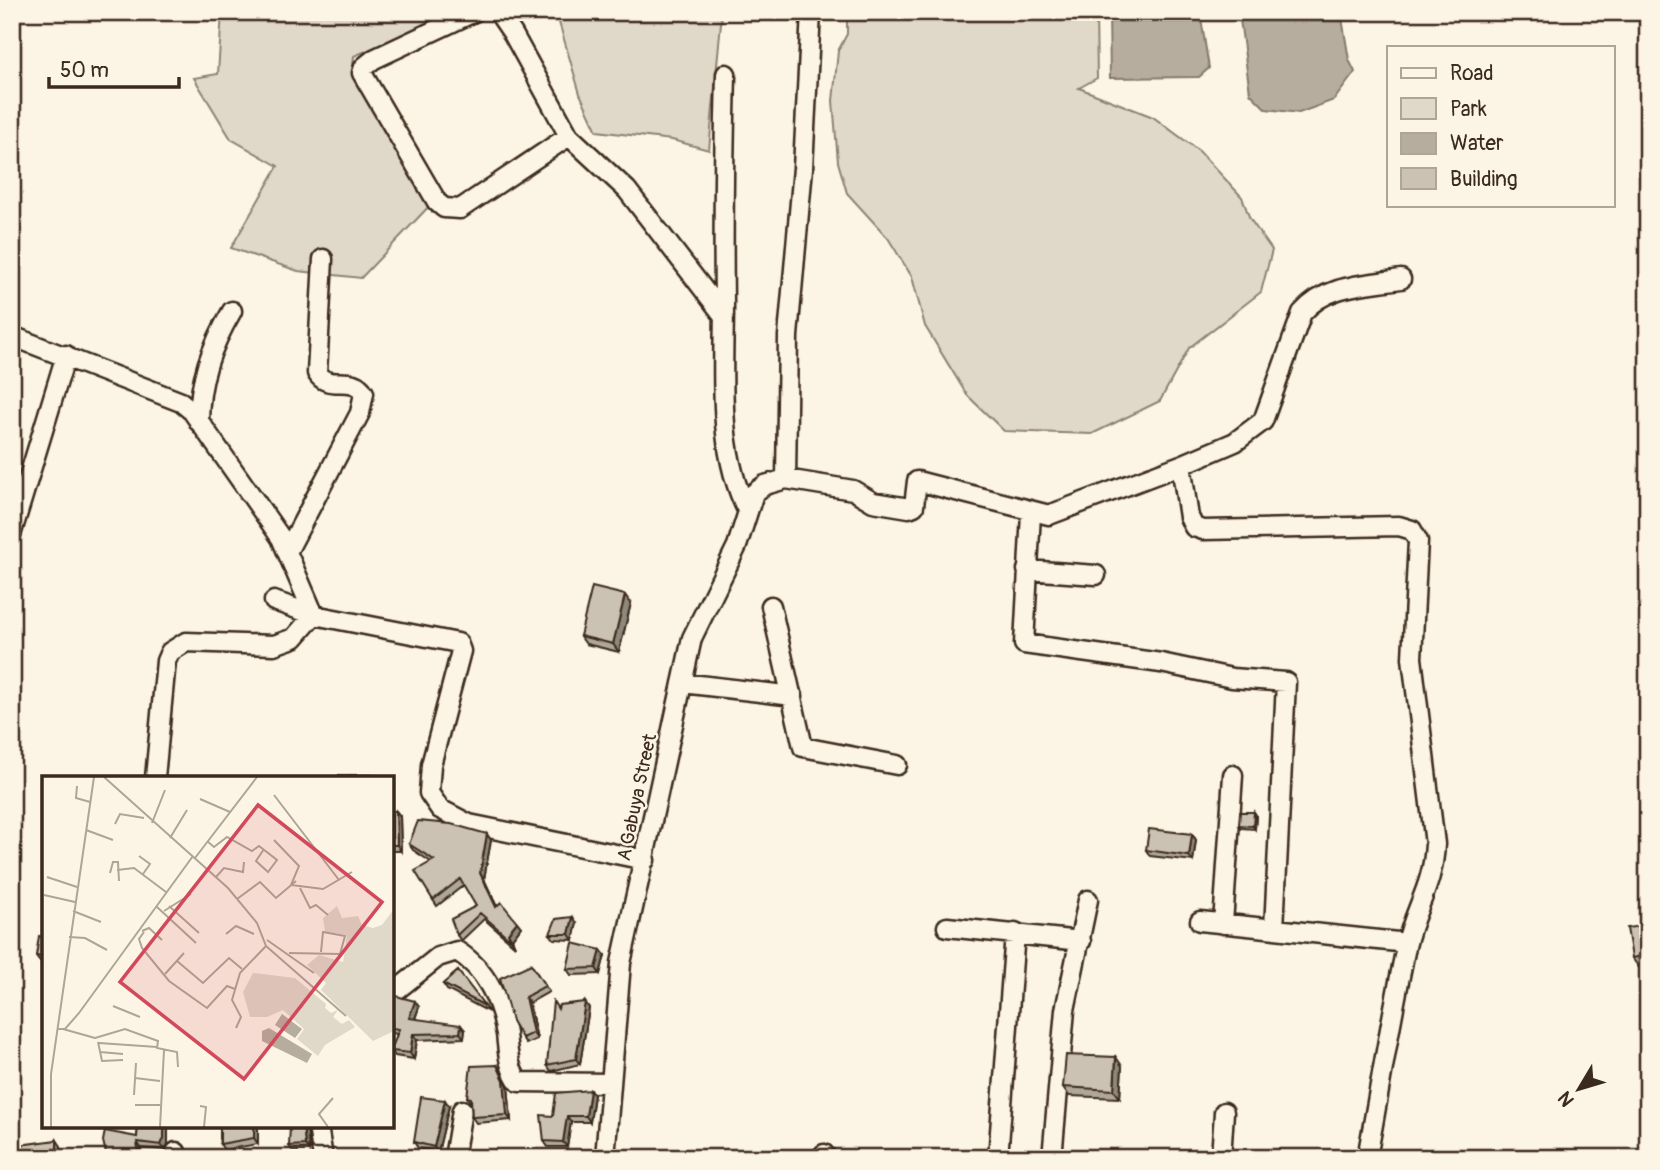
<svg xmlns="http://www.w3.org/2000/svg" width="1660" height="1170" font-family="Pangolin,sans-serif">
<style>
.green{fill:#e0d8c8;stroke:#8e8173;stroke-width:2}
.water{fill:#b7ad9e;stroke:#85796b;stroke-width:2}
.lines{fill:none;stroke-linecap:round;stroke-linejoin:round}
.street-casing{stroke:#3b2a1e;stroke-width:23}
.street{stroke:#fcf5e5;stroke-width:18}
.wall{fill:#afa79a;stroke:#3b2a1e;stroke-width:2}
.shaded-wall{fill:#8f887d;stroke:#3b2a1e;stroke-width:2}
.building{fill:#ccc2b3;stroke:#3b2a1e;stroke-width:2}
.labels{text-anchor:middle;stroke-width:5;stroke-linejoin:round;paint-order:stroke}
.street-label{font-size:19px;fill:#3b2a1e;stroke:#fcf5e5}
.inset-road{fill:none;stroke:#afa495;stroke-width:2}
.view{fill:#d1495b;fill-opacity:0.15;stroke:#d1495b;stroke-width:3.5}
.inset-edge{fill:none;stroke:#3b2a1e;stroke-width:3.5}
</style>
<rect width="100%" height="100%" fill="#fcf5e5"/>
<filter id="ink" filterUnits="userSpaceOnUse"><feTurbulence type="fractalNoise" baseFrequency=".0143" numOctaves="2"/><feDisplacementMap in="SourceGraphic" scale="14" xChannelSelector="R" yChannelSelector="G"/><feConvolveMatrix kernelMatrix="1 2 1 2 8 2 1 2 1" color-interpolation-filters="sRGB"/></filter>
<g filter="url(#ink)">
<path class="green" d="M222,12H461L354,56L353,65L433,202L361,278L298,271L231,248L278,166L231,139L194,78L218,74Z
M556,12H722L709,150L672,140L597,131L580,94Z
M847,12H1096L1097,78L1079,88L1153,117L1199,151L1242,197L1250,219L1272,250L1261,292L1189,348L1160,401L1092,434L1004,431L967,395L925,326L912,277L888,238L847,193L838,162L833,101L838,51L847,34Z"/>
<path class="water" d="M1109,12H1200L1209,68L1199,77L1110,78Z
M1239,12H1341L1349,60L1355,72L1334,100L1299,113L1266,109L1250,93Z"/>
<g class="lines">
<defs>
<path id="street" d="M474,12L374,59L364,67L362,73L437,202L444,208L460,209L569,136
M498,12L513,34L569,136L627,190L724,316
M726,74C724,150 723,226 724,303C724,370 716,450 748,512
M12,336L181,402L192,411L281,538L314,615L294,638L274,645L186,642L170,652L166,661L155,778
M199,422C199,380 211,347 232,311
M1181,465L1189,517L1194,527L1203,530L1399,526L1412,530L1418,541L1412,658L1435,844C1433,888 1414,908 1406,947C1391,1017 1380,1087 1367,1158
M786,479L788,336L803,168L811,12
M1031,513L1024,644L1161,663L1232,678L1286,682L1274,929
M12,532L66,355
M287,552L360,413L364,393C353,373 328,392 317,373L323,259
M1027,570L1096,575
M274,601L314,615L458,643L461,651L431,765L429,793L440,809L469,824L645,860
M771,606L803,747L897,765
M682,683L793,696
M1200,921L1407,943
M1223,924L1233,775
M947,927L1081,941
M393,993L438,957L457,951C486,969 501,1002 506,1034C508,1051 508,1068 519,1082L611,1083
M318,1126L323,1158
M824,1154L827,1158
M176,1158V1152
M454,1158L462,1110
M605,1158L621,963L692,638L737,546L754,493L765,485L786,479L853,490L873,502L909,508L914,506L917,481L1049,515L1181,465L1235,442L1263,421L1302,313C1327,284 1365,285 1401,279
M998,1158L1015,933
M1052,1158L1065,1010L1088,900
M1221,1158L1224,1112"/>
</defs>
<use href="#street" class="street-casing"/>
<use href="#street" class="street"/>
</g>
<path class="wall" d="M631,603L619,652L586,644L580,636Z
M392,811H396L400,816L401,851H392Z
M1254,812L1256,815L1255,829L1241,828L1239,825Z
M1192,834L1196,840L1193,861L1150,856L1146,850Z
M491,840L484,879L496,906L517,922L521,927L512,939L515,946L484,919L461,941L457,935L476,906L464,885L437,906L433,900L431,862L413,850L409,844Z
M577,923L573,940L554,939L550,934Z
M1648,925V974H1644L1632,958Z
M44,937V962L40,961L36,956Z
M605,955L600,974L571,975L567,969Z
M531,964L549,992L529,1003L537,1039L526,1044L512,1021Z
M458,971L489,1012L447,990L443,984Z
M392,997L419,1007L415,1019L465,1030L464,1038L417,1040L414,1059L395,1056L392,1052V1048L397,1034L392,1033Z
M585,1002L589,1008L580,1064L551,1071L547,1065L558,1008Z
M497,1065L508,1086L511,1120L476,1123L472,1117L471,1103L467,1097Z
M1122,1066L1120,1098L1069,1096L1063,1087Z
M594,1095L590,1122H571L567,1147H548L544,1141L553,1116Z
M449,1106L438,1152L418,1148L414,1142Z
M138,1126H168V1144L165,1150L141,1148L143,1158H107L137,1137Z
M258,1126V1144L224,1150L220,1144Z
M307,1126L309,1151H293L289,1146Z"/>
<path class="shaded-wall" d="M625,595L631,603L619,652L613,644Z
M396,811L400,816L401,851L397,845Z
M1254,812L1256,815L1255,829L1253,826Z
M487,834L491,840L484,879L500,913L496,907L480,873Z
M1192,834L1196,840L1193,861L1189,856Z
M573,917L577,923L573,940L569,934Z
M517,922L521,927L512,939L515,946L508,933Z
M601,950L605,955L600,974L596,968Z
M525,997L529,1003L537,1039L533,1033Z
M415,1001L419,1007L413,1024L409,1018Z
M585,1002L589,1008L580,1064L576,1059Z
M461,1025L465,1030L464,1038L460,1033Z
M413,1034L417,1040L414,1059L410,1053Z
M1116,1057L1122,1066L1120,1098L1114,1090Z
M497,1065L508,1086L511,1120L507,1115Z
M590,1090L594,1095L590,1122L586,1116Z
M445,1100L449,1106L438,1152L434,1147Z
M567,1116L571,1122L567,1147L563,1142Z
M164,1126L168,1127V1144L165,1150L161,1145Z
M254,1126H258V1144L254,1138Z
M303,1126H307L309,1151L305,1145Z
M57,1140L61,1146V1158H57Z
M137,1142L141,1148L143,1158H139Z"/>
<path class="building" d="M592,587L625,595L613,644L580,636Z
M339,775H371V778H339Z
M392,811H396L397,845H392Z
M1240,812H1254L1253,826L1239,825Z
M418,821L451,824L487,834L480,873L496,907L501,902L517,922L508,933L511,940L480,913L457,935L451,919L476,906L460,879L433,900L415,871L434,860L409,844Z
M1149,829L1192,834L1189,856L1146,850Z
M573,917L569,934H550L556,919Z
M1648,925V955L1632,958L1627,928Z
M39,936L44,937V957L36,956Z
M573,943L601,950L596,968L567,969Z
M531,964L545,986L525,997L533,1033L522,1038L512,1021L500,978Z
M458,971L485,1006L443,984Z
M396,996L415,1001L409,1018L461,1025L460,1033L413,1034L410,1053L392,1051V1048L399,1029L392,1028V997Z
M553,1001L558,1009L559,1005L585,1002L576,1059L547,1065Z
M1066,1055L1116,1057L1114,1090L1063,1087Z
M497,1065L504,1080L507,1115L472,1117L471,1098L467,1097L471,1066Z
M590,1090L586,1116H567L563,1142L544,1141L541,1115L553,1116L556,1093Z
M421,1097L445,1100L434,1147L414,1142Z
M138,1126H164V1138L161,1145L137,1142L139,1158H107L103,1141L105,1131L137,1137Z
M220,1126H254V1138L220,1144Z
M290,1126H303L305,1145L289,1146Z
M57,1140V1158H12V1146Z
M209,1153L223,1156L222,1158H208Z
M183,1154L202,1158H181Z"/>
</g>
<g class="labels">
<g class="street-label">
<text transform="translate(636 797) rotate(-78)" y="7">A Gabuya Street</text>
</g>
</g>
<g transform="translate(42 776)">
<rect width="352" height="352" fill="#fcf5e5"/>
<path d="M295,130L300,142L316,140L320,149L331,152L340,149L352,133V255L331,265L279,214L284,207L265,189L277,179L301,186L305,159L283,156L281,142ZM211,197L253,202L284,228L283,232L289,237L296,234L291,241L300,248L307,244L313,251L283,269L276,280L255,263L262,253L241,234L225,241H208L201,216Z" fill="#e0d8c8"/>
<path d="M240,238L260,253L253,262L233,249ZM227,252L270,278L265,287L220,265V255Z" fill="#b7ad9e"/>
<path class="inset-road" d="M62,1L186,112L215,147L224,170M35,10L34,22L48,26M232,19L297,104M158,23L188,36M110,47L123,14M73,48L78,38L102,42M44,54L71,64M128,62L145,34M232,64L257,90L249,109L281,113L310,96M165,65L172,71L185,61L210,75L217,70L235,84L226,96L214,85L222,73M97,80L108,88L101,98M153,82L215,1M75,94L92,92L124,116M68,97L71,86H76L77,105M5,101L35,111M174,101L182,92L201,96L202,86M258,112L268,132L274,129L286,139M2,119L33,126M195,123L218,106L234,122L254,105M127,130L157,157M115,131L154,167M31,135L59,146M122,135L149,118M100,155L107,152L120,164M102,156L97,163L100,172L127,205L165,232L185,210L193,213M184,158L194,150L212,158M27,161L43,162L65,174M225,164L272,197M224,170L304,240M247,177L298,178L303,160L281,156L279,176M135,185L161,207L187,182L200,193M123,198L142,177M71,230L98,241M194,252L199,241L190,224L198,197L224,170M15,253H23L37,237L151,80M21,253L53,262M53,262L83,253L116,265L115,272L135,276L136,291M56,266L60,285L81,284M57,267L115,271M58,276L81,278M93,302L118,305M92,319L94,287M93,329H118M158,330L164,331L162,351M9,351V298L52,1M118,351L122,274M286,351L277,338L291,322"/>
<path class="view" d="M216,29L340,126L202,303L78,206Z"/>
<rect width="352" height="352" class="inset-edge"/>
</g>
<rect width="1660" height="1170" fill="none" stroke="#fcf5e5" stroke-width="42"/>
<rect x="21" y="21" width="1618" height="1128" fill="none" stroke="#3b2a1e" stroke-width="2.5" filter="url(#ink)"/>
<rect x="1387" y="46" width="228" height="161" fill="#fcf5e5" stroke="#afa495" stroke-width="2"/>
<rect x="1401" y="68" width="35" height="10" fill="#fcf5e5" stroke="#afa495" stroke-width="2"/>
<text x="1450" y="80" font-size="21" fill="#3b2a1e">Road</text>
<rect x="1401" y="98" width="35" height="21" fill="#e0d8c8" stroke="#afa495" stroke-width="2"/>
<text x="1450" y="116" font-size="21" fill="#3b2a1e">Park</text>
<rect x="1401" y="133" width="35" height="21" fill="#b7ad9e" stroke="#afa495" stroke-width="2"/>
<text x="1450" y="150" font-size="21" fill="#3b2a1e">Water</text>
<rect x="1401" y="168" width="35" height="21" fill="#ccc2b3" stroke="#afa495" stroke-width="2"/>
<text x="1450" y="186" font-size="21" fill="#3b2a1e">Building</text>
<g transform="translate(1579 1089) rotate(232)" stroke="#fcf5e5" stroke-width="5" paint-order="stroke">
<path d="M0-5L12 26L0 18L-12 26Z" fill="#3b2a1e"/>
<text y="-10" font-size="19" font-weight="bold" text-anchor="middle" fill="#3b2a1e">N</text>
</g>
<path d="M49 77v10h130v-10" fill="none" stroke="#3b2a1e" stroke-width="3.5"/>
<text x="60" y="77" font-size="21" fill="#3b2a1e" stroke="#fcf5e5" stroke-width="5" paint-order="stroke">50 m</text>
</svg>
